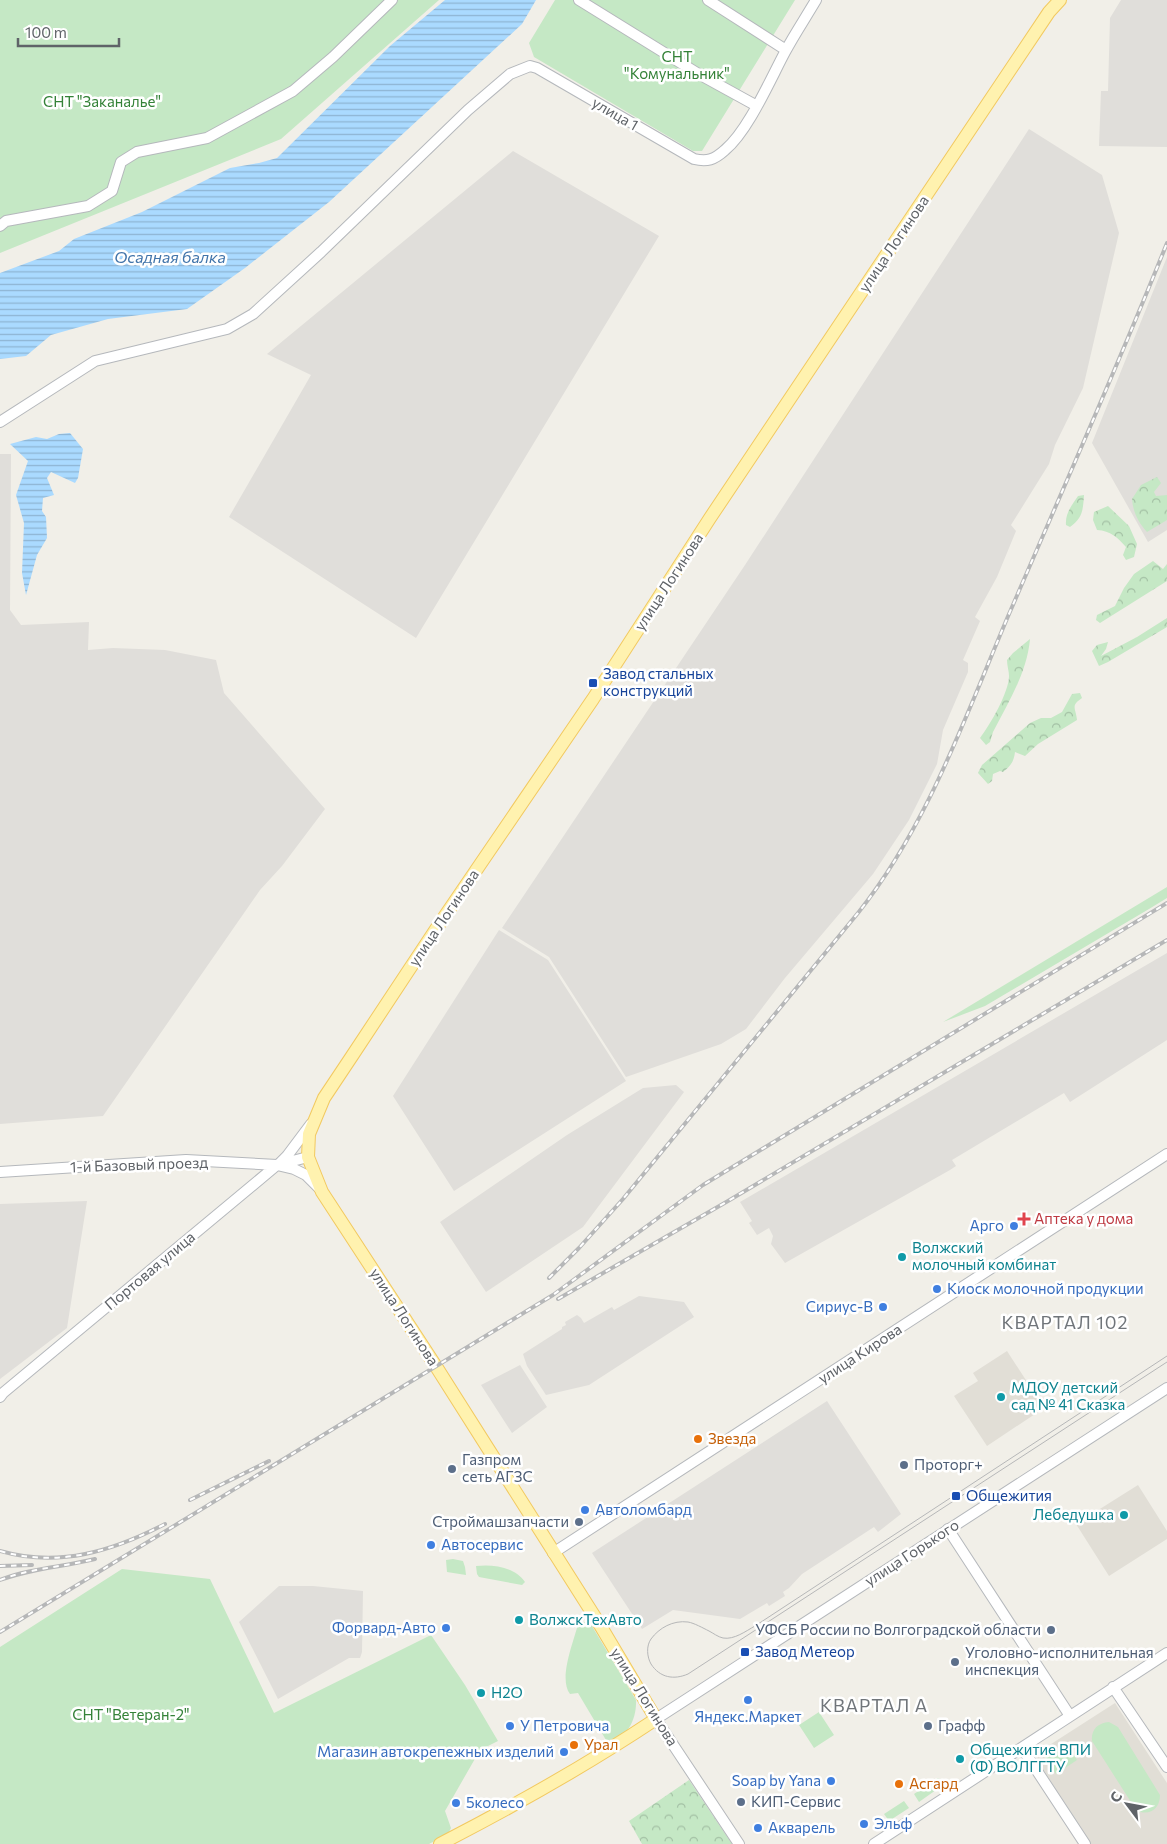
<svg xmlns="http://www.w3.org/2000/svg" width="1167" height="1844" font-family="Commissioner,sans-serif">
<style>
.industrial{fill:#e0deda}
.education{fill:#e1ded6}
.green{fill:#c5e8c5}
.forest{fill:url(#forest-crowns)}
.water{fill:url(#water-rules)}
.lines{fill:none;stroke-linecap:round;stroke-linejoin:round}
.minor-casing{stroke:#b5b8bc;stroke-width:12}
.major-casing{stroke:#f2c960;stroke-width:14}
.minor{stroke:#fff;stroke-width:10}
.major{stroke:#fff2af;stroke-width:12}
.tram{stroke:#b6b7b8;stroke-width:1}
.rail-casing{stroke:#b6b7b8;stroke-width:4}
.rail{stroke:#fff;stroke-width:2;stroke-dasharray:5.5;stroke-linecap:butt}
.transit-dot{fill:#1a4fb4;stroke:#fff;stroke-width:2}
.health-dot{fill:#e0444e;stroke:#fff;stroke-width:2}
.shop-dot{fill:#3f7fe0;stroke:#fff;stroke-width:2}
.culture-dot{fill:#0f9aa8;stroke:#fff;stroke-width:2}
.food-dot{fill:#e8710a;stroke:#fff;stroke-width:2}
.service-dot{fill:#5c6f8a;stroke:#fff;stroke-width:2}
.labels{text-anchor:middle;stroke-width:5;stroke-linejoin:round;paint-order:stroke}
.park-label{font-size:15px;fill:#348238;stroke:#fff}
.street-label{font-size:15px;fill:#5f6368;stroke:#fff}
.transit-label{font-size:15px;fill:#164399;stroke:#fff;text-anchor:start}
.health-label{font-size:15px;fill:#be3a42;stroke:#fff;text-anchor:start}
.shop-label{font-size:15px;fill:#366cbe;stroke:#fff;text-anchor:start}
.culture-label{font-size:15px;fill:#0d838f;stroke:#fff;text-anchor:start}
.food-label{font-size:15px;fill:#c56008;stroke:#fff;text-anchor:start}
.service-label{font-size:15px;fill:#4e5e75;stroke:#fff;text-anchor:start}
.water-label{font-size:16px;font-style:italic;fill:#4174aa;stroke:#fff}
.quarter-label{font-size:18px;letter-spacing:1px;fill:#70757a;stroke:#fff}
</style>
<defs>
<pattern id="forest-crowns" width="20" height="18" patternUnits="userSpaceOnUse" patternTransform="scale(1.25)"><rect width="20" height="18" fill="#c5e8c5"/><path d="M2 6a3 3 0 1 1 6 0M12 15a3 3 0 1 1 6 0" fill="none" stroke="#a3c0a4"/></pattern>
<pattern id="water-rules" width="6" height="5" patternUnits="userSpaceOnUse" patternTransform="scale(1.25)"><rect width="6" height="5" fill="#aadaff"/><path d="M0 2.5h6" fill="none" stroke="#8eb4d2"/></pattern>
</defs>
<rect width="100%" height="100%" fill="#f1efe8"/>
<path class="industrial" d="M1121,0H1167V147L1099,146L1101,91H1108L1110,18Z
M1029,129L1102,175L1119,233L1083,388L1055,445L1049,464L1011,525L1016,531L997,577L975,617L980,621L963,660L968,663V672L943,730L937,764L909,820L873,874L785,978L746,1029L721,1044L626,1077L549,957L502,928L745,565Z
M513,151L659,236L416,638L229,517L311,375L267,354Z
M1167,257V530L1148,542L1092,443Z
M0,454H11L10,610L21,625L89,622L88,650L113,648L165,650L216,660L224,693L325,809L282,866L260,890L103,1116L0,1124Z
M499,930L548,960L626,1081L454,1191L393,1096Z
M1167,953V1040L1070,1102L1064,1093L952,1160L956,1166L950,1170L785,1263L771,1244L773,1236L769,1228L757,1235L749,1223L752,1221L740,1202Z
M676,1085L684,1092L583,1227L486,1292L440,1222L567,1135L643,1088Z
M87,1201L67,1328L0,1379V1204Z
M639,1296L684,1302L694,1317L589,1385L546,1395L527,1366L523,1354L562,1329V1327L566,1325L565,1322L577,1315L581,1318L584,1323L612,1307L614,1310Z
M520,1365L547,1407L512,1433L481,1385Z
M827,1401L901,1514L878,1532L874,1527L802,1574L789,1588L783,1592L785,1596L769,1606L767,1603L740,1619L673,1610L642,1629L592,1553Z
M279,1586H313L363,1591L362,1652L360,1658H349L278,1699L239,1622Z"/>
<path class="education" d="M1007,1351L1044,1408L987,1446L954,1396L978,1381L973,1373Z
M1138,1485L1167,1531V1539L1109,1576L1076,1524Z
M1115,1703L1167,1783V1844H1091L1034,1755Z"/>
<path class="green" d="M0,0H439L281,139L0,253Z
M555,0H795L702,151H693L534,57L529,43Z
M1167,887V898L1149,909L985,1006L943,1022Z
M453,1559L463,1561L465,1567L466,1575L447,1572L446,1560Z
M476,1566C493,1564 515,1567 525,1582L522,1585L479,1577L477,1574Z
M122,1569L210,1579L274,1713L431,1635L465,1685L498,1741L480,1750L445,1811L451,1828L448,1834L429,1844H0V1647Z
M589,1621L636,1700C637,1719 627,1741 606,1740L578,1693L570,1694C558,1679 574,1641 578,1624Z
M819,1712L834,1735L814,1748L799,1725Z
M1109,1722L1118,1727L1160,1795C1160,1809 1149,1817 1136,1810L1092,1741C1091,1730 1097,1723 1109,1722Z
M1067,1744L1077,1760L1056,1774L1045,1758Z
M938,1778L943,1785L919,1802L914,1794Z
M904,1801L909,1808L889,1821L884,1814Z"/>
<path class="forest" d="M1157,477L1161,483L1154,492L1156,496L1167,495V520L1147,532C1138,522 1133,512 1132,499L1141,485Z
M1084,495C1083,509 1083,518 1070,527L1066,525C1065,513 1072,505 1078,496Z
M1108,506L1129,526L1137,544L1134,557L1126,560L1123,555L1126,547C1117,537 1111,531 1097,530L1093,520L1094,512Z
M1153,561L1163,569L1167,564V581L1100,623L1096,620L1097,615L1115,606L1124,588L1134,574Z
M1167,618V627L1108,662L1099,666L1092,651L1097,645L1108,642L1106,649L1101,656L1137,637Z
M1030,639C1027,673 1008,703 993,732L990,742L986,745L980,738C990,725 1009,692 1009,676C1009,671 1007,666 1007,660L1013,653Z
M1080,693L1082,698C1070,706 1076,708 1077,720L1038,744L1025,756L1015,752C1014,761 1011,766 1003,772L1000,771L993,774L992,781L988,784L978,773L982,765L1030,723L1041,718H1051L1062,712L1072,694Z
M689,1780L732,1844H642L629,1821Z"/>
<path class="water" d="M445,0H536L522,24L329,202L245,268L187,309L108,319L51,335L26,356L0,359V273L59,251L74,239L142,212L230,168L259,163L277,158L390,46Z
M70,433L83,449L78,478L75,483L51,472L47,478L54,495L43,498L42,511L46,517L47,538L37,555L26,595L22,573L24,523L16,495L28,461L10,444L36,437L47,439L59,434Z"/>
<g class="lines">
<defs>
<path id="minor" d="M579,0L697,73L757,106
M708,0L786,50
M0,226L6,221L88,206L112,191L121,162L137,152L207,138L293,91L333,57L392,0
M0,422L95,361L227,329L253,314L321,252L468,110L510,74L530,66L537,68L694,159C707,162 714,160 725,150C748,131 770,80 785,52C794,35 806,17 816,0
M278,1165L287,1156L311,1124
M0,1172L186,1160L277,1165L294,1169L306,1175L319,1188
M0,1397L3,1393L277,1165L308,1157
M948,1529L1070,1716
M553,1553L1167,1154
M1113,1687L1167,1767
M1022,1748L1085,1844
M739,1844L656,1719L1167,1388
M874,1844L1167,1653"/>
<path id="major" d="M440,1844C514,1806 587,1765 656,1719L600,1625L437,1368L322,1192L308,1157L309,1134L324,1098L352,1056L436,929L593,699L710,518L1049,12L1060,0"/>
</defs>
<use href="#minor" class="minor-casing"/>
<use href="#major" class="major-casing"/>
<use href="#minor" class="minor"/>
<use href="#major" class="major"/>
<path class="tram" d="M1167,1356L755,1626C746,1631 734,1640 723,1638C718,1637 713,1633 709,1631C703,1628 694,1623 688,1622C673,1620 659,1628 651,1639C646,1646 647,1657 651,1664C660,1678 674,1680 688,1674L1167,1362"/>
<defs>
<path id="rail" d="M549,1278L579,1248L623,1199L858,913C928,825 965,717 1009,614C1062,491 1117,368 1167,243
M558,1299L728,1201L1167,940
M190,1500L269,1461
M0,1551C59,1568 113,1551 165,1524
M0,1566L32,1565
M0,1580C31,1568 63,1567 95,1559
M0,1632L553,1295L703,1185L1167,903"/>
</defs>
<use href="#rail" class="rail-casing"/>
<use href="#rail" class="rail"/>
</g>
<g class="transit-dot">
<rect x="588" y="678" width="10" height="10" rx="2.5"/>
<rect x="951" y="1491" width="10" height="10" rx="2.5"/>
<rect x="740" y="1647" width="10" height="10" rx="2.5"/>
</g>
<path class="health-dot" d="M1021.5 1211.5h5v5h5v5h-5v5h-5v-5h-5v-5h5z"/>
<g class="shop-dot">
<circle cx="1014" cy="1226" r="5"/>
<circle cx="937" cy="1289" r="5"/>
<circle cx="883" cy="1307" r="5"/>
<circle cx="585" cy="1510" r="5"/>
<circle cx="431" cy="1545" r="5"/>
<circle cx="446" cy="1628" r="5"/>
<circle cx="748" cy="1700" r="5"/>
<circle cx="510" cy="1726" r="5"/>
<circle cx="564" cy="1752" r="5"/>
<circle cx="831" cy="1781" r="5"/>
<circle cx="456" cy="1803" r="5"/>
<circle cx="864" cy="1824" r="5"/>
<circle cx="758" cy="1828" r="5"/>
</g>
<g class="culture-dot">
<circle cx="902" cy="1257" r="5"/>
<circle cx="1001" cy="1397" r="5"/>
<circle cx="1124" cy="1515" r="5"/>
<circle cx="519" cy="1620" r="5"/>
<circle cx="481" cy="1693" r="5"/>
<circle cx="960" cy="1759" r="5"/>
</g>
<g class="food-dot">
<circle cx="698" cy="1439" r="5"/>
<circle cx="574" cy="1745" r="5"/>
<circle cx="899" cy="1784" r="5"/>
</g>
<g class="service-dot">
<circle cx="904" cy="1465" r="5"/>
<circle cx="452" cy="1469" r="5"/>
<circle cx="579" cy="1522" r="5"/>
<circle cx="1051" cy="1630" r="5"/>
<circle cx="955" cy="1662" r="5"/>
<circle cx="928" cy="1726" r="5"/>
<circle cx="741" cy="1802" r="5"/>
</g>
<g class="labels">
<g class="park-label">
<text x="677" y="62">СНТ<tspan x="677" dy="17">"Комунальник"</tspan></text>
<text x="102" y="107">СНТ "Заканалье"</text>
<text x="131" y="1720">СНТ "Ветеран-2"</text>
</g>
<g class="street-label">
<text transform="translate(615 114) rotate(30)" y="5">улица 1</text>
<text transform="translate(894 244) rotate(-56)" y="5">улица Логинова</text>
<text transform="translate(669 582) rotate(-57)" y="5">улица Логинова</text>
<text transform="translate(444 918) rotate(-56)" y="5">улица Логинова</text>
<text transform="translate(139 1165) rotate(-2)" y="5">1-й Базовый проезд</text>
<text transform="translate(150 1271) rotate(-40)" y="5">Портовая улица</text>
<text transform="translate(404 1317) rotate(57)" y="5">улица Логинова</text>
<text transform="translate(860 1354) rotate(-33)" y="5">улица Кирова</text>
<text transform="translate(912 1553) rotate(-33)" y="5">улица Горького</text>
<text transform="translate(644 1697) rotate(58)" y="5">улица Логинова</text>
</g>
<g class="transit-label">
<text x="603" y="679">Завод стальных<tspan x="603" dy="17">конструкций</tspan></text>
<text x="966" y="1501">Общежития</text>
<text x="755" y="1657">Завод Метеор</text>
</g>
<g class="health-label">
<text x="1034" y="1224">Аптека у дома</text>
</g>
<g class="shop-label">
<text x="1004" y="1231" text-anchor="end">Арго</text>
<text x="947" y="1294">Киоск молочной продукции</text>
<text x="873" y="1312" text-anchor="end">Сириус-В</text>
<text x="595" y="1515">Автоломбард</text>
<text x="441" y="1550">Автосервис</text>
<text x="436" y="1633" text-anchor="end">Форвард-Авто</text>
<text x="748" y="1722" text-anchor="middle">Яндекс.Маркет</text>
<text x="520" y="1731">У Петровича</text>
<text x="554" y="1757" text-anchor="end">Магазин автокрепежных изделий</text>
<text x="821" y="1786" text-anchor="end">Soap by Yana</text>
<text x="466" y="1808">5колесо</text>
<text x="874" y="1829">Эльф</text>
<text x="768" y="1833">Акварель</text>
</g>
<g class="culture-label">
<text x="912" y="1253">Волжский<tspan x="912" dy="17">молочный комбинат</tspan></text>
<text x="1011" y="1393">МДОУ детский<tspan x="1011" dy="17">сад № 41 Сказка</tspan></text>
<text x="1114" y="1520" text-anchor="end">Лебедушка</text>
<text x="529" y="1625">ВолжскТехАвто</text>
<text x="491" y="1698">H2O</text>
<text x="970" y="1755">Общежитие ВПИ<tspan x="970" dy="17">(Ф) ВОЛГГТУ</tspan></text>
</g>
<g class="food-label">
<text x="708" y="1444">Звезда</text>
<text x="584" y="1750">Урал</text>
<text x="909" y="1789">Асгард</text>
</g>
<g class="service-label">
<text x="462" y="1465">Газпром<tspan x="462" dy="17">сеть АГЗС</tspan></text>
<text x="914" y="1470">Проторг+</text>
<text x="569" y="1527" text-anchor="end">Строймашзапчасти</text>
<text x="1041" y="1635" text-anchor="end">УФСБ России по Волгоградской области</text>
<text x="965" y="1658">Уголовно-исполнительная<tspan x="965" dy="17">инспекция</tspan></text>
<text x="938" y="1731">Графф</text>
<text x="751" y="1807">КИП-Сервис</text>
</g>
<g class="water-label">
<text x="170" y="263">Осадная балка</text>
</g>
<g class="quarter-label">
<text x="1065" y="1329">КВАРТАЛ 102</text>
<text x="874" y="1712">КВАРТАЛ А</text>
</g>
</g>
<g transform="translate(1127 1804) rotate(302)" stroke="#ffffff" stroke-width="4" paint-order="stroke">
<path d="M0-4L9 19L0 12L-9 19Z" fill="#5f6368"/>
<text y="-8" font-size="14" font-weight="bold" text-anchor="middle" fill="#5f6368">С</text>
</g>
<path d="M18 38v8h101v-8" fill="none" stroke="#5f6368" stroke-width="2.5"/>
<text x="25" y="38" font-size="15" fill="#5f6368" stroke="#ffffff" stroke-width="4" paint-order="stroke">100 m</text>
</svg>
